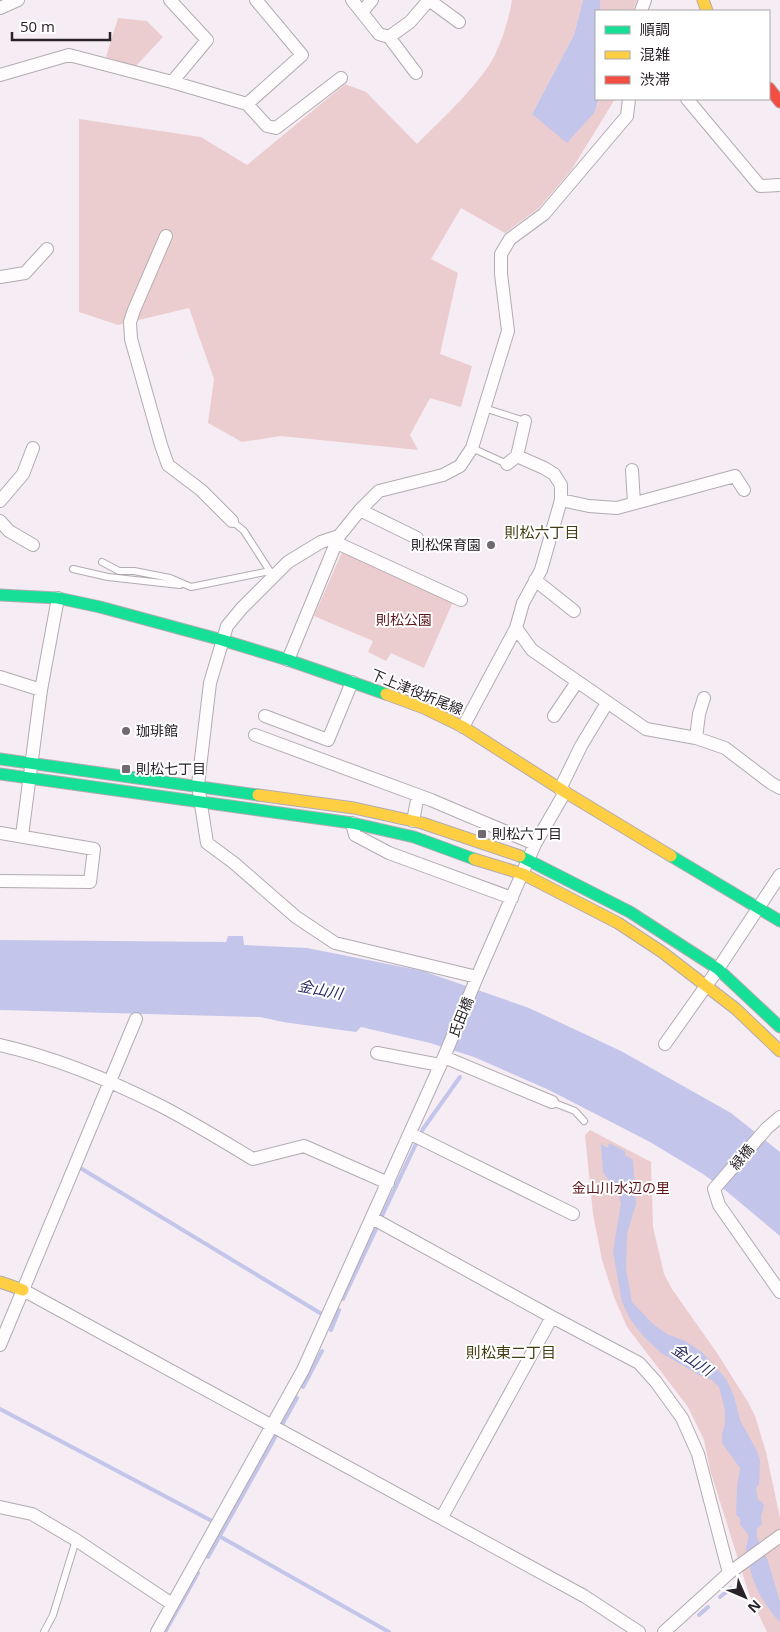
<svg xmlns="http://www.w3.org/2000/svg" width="780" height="1632" font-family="'Open Sans','Noto Sans JP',sans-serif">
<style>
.green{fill:#eccdcf}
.water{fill:#c3c5ea}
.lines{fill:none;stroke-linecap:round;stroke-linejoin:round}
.stream{stroke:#c3c5ea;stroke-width:4}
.lane-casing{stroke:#b2abb1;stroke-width:8}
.street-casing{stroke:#b2abb1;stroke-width:14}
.fast-casing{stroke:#b2abb1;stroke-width:13}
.slow-casing{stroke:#b2abb1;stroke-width:13}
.jam-casing{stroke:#b2abb1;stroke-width:13}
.lane{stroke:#fefcfd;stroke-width:6}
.street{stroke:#fefcfd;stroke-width:12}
.fast{stroke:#16e098;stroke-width:11}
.slow{stroke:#ffcf43;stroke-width:11}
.jam{stroke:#f24e42;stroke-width:11}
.poi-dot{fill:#71696f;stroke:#fff;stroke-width:2}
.labels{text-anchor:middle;stroke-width:4;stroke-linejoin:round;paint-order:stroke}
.poi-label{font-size:14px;fill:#292228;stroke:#fff;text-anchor:start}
.park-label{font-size:14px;fill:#5b161b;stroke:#fff}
.street-label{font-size:14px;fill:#292228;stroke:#fff}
.neighbourhood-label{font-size:15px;fill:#443c12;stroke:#fff}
.water-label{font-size:15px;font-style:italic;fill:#252760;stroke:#fff}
</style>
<rect width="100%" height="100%" fill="#f6ecf4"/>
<path class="green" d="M512,0H583L574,35L532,114L597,106L599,99H615L572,169L539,208L505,233L461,208L431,259L458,273L440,354L472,366L461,407L430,398L410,435L418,450L281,436L242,442L208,423L214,379L189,308L118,325L79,312V119L201,137L247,165L345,84L366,92L417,144C441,120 480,84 495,55C503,37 509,19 512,0Z
M600,0H637L633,11H600Z
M118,18L147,21L163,37L135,67L106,57Z
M342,552L453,602L424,668L391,653L386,661L368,652L373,641L314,616Z
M590,1130L651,1162L653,1227L664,1274L672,1289L717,1353L748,1402L755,1416L766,1452L780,1518V1632H767L749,1594L710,1470L704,1440L688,1407L627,1327L614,1297L602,1260L593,1214L585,1135Z"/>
<path class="water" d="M583,0H600V11H596V99H599L594,113L567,143L532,114L574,35Z
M228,936H243L244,945L307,948L423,971L529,1008L621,1051L731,1113L780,1152V1236L725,1190L703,1174L650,1142L549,1090L474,1057L430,1043L361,1027L356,1032L283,1022L260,1017L0,1010V940L226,942Z
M609,1143L625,1151V1155L633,1160L636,1204L627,1234L626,1268L632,1302L653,1324L667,1334L685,1341L702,1352L726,1379L734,1396L740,1420L757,1451L760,1460L759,1484L756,1488L758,1500L762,1502L764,1506L761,1517L762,1524L757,1529V1538L768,1561L780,1602V1622C768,1610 757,1592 752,1576C750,1568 746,1557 746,1549C748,1534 752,1538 740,1525V1518L736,1515L737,1488L740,1468L722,1443V1435L725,1423V1410L719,1387L712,1380L699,1375L661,1353L644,1337L630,1319L622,1302L613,1252L621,1203L618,1194L603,1172L601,1144L608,1148Z"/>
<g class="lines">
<path class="stream" d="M82,1169L320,1313
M381,1218L423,1129L460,1077
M343,1299L377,1227
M331,1330L339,1310
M303,1387L322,1351
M0,1409L210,1520
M219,1536L389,1632
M208,1557L297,1398
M720,1597L731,1588
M699,1615L708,1607
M165,1632L198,1573"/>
<defs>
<path id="lane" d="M484,408L525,421
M472,448L507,464
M232,521L244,531L271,573
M102,562L119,571H134L170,578L191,587L270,571
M73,569L108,577L180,585
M552,1102L575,1111L584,1121
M44,1632L53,1615L76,1540"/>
<path id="street" d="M170,0L207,40L172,82
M352,0L379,34L389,37L410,22L429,0
M429,0L459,22
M0,8L18,0
M641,11L645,0
M362,12L372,0
M389,37L416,73
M0,75L69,55L172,82L247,104L267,126L276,128L341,78
M687,99L760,186L780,185
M247,104L302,55L256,0
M166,236L134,310L130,322L131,339L161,445L168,465L201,490L232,521
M0,277L25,273L47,249
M517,456L525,421
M632,470L634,503
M561,500L589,506L617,508L735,476L744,490
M0,501L23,474L33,448
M360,510L417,538
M0,521L9,531L33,545
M339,536L321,542L288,562L242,608L227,626L210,683L199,776L198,785L207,843L234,863L296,917L335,943L477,977
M337,543L461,600
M535,580L574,611
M516,628L532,650L646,729L696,738L725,748L771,783L780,788
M288,660L339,536L360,510L379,491L443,475L460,466L472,448L508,331L501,274V254L510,239L544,214L627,116L629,99
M0,677L41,690
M265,716L328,740L352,682
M554,716L577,682
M463,727L516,628L523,603L541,570L561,500V485L554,474L544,468L517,456L507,464
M255,735L431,800L535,844
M696,738L699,714L704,698
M560,789L581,746L607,703
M413,821L418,795
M352,823L355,835L389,853L512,898
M0,833L94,849L90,882L0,881
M22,836L41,690L58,598
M665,1044L718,969L780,875
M0,1045C53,1057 112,1081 161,1106C192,1122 223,1141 253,1159L304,1146L388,1183
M377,1053L440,1065
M444,1057L552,1102
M780,1117L767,1128L714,1189L719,1205L780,1292
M411,1134L573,1214
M372,1218L552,1317L639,1363L656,1382L682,1418L698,1454L729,1573
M23,1290L584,1596L639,1632
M0,1345L136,1019
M0,1507L32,1514L76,1540L172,1604
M442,1517L552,1317
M157,1632L303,1370L444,1057L477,977L535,844L565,792
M664,1632L729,1573L780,1536"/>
<path id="fast" d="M0,595L58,598L100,607L222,640L288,660L386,694
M0,759L258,795
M0,774L352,823L414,837L474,859
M520,856L630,912L718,969L780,1027
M671,856L780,921"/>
<path id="slow" d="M703,0L707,11
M386,694L424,708L463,727L565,792L671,856
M258,795L354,808L422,823L520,856
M474,859L523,874L618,923L662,952L736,1009L780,1051
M0,1282L23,1290"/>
<path id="jam" d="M769,88L780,102"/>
</defs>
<use href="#lane" class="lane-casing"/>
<use href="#street" class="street-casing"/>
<use href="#fast" class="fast-casing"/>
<use href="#slow" class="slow-casing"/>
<use href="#jam" class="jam-casing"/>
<use href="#lane" class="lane"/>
<use href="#street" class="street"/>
<use href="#fast" class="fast"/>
<use href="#slow" class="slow"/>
<use href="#jam" class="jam"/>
</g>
<g class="poi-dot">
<circle cx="491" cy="545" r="5"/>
<circle cx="126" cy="731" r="5"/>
<rect x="121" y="764" width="10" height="10" rx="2.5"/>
<rect x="477" y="829" width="10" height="10" rx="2.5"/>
</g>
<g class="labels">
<g class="poi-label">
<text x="481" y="550" text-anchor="end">則松保育園</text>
<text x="136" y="736">珈琲館</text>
<text x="136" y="774">則松七丁目</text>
<text x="492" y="839">則松六丁目</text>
</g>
<g class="park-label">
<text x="404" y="625">則松公園</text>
<text x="621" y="1193">金山川水辺の里</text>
</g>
<g class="street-label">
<text transform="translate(417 692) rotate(22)" y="5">下上津役折尾線</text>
<text transform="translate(461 1017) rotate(-68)" y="5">氏田橋</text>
<text transform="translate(742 1157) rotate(-50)" y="5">緑橋</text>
</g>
<g class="neighbourhood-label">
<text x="542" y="538">則松六丁目</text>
<text x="511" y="1358">則松東二丁目</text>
</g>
<g class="water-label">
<text transform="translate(320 990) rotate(11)" y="5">金山川</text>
<text transform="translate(692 1360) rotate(34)" y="5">金山川</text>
</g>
</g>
<rect x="595" y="10" width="175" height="90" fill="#ffffff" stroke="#a9a7a9"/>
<rect x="605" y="26" width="25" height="8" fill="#16e098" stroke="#a9a7a9"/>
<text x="640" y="35" font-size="15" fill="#292228">順調</text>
<rect x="605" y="51" width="25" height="8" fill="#ffcf43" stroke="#a9a7a9"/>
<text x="640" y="60" font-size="15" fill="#292228">混雑</text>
<rect x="605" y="76" width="25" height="8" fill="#f24e42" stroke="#a9a7a9"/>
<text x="640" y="85" font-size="15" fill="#292228">渋滞</text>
<g transform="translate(745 1597) rotate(135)" stroke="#ffffff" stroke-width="4" paint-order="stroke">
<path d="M0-4L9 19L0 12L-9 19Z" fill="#292228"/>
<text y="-8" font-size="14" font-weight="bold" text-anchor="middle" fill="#292228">N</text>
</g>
<path d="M12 32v8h98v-8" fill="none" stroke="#292228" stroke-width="2.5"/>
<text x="20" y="32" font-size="15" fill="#292228" stroke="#ffffff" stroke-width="4" paint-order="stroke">50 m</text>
</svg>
